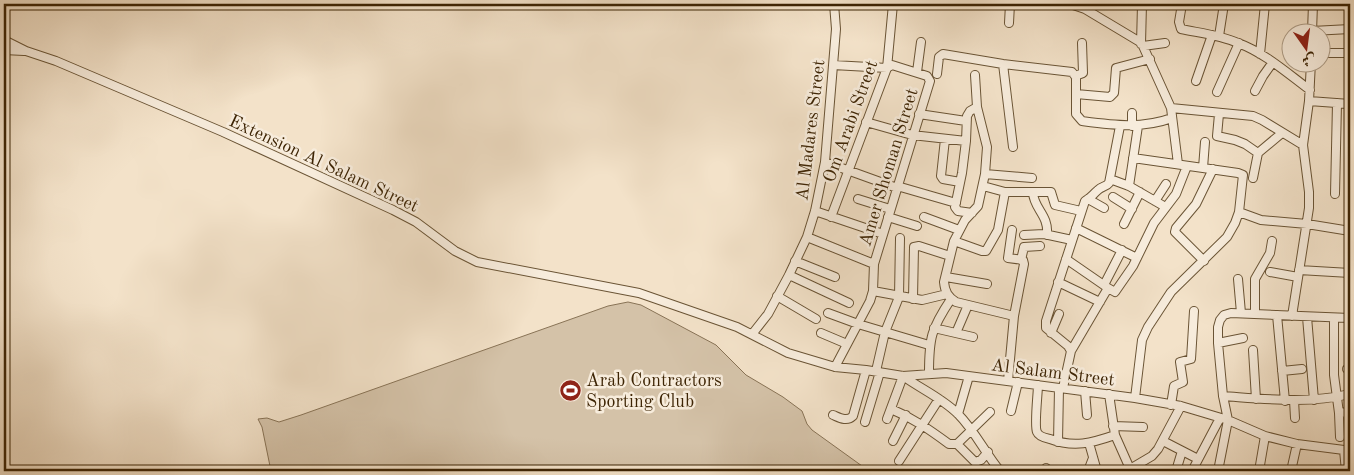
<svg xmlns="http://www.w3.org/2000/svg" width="1354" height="475" font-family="'Old Standard TT',Amiri,serif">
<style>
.green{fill:#d4c2a8;stroke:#887356}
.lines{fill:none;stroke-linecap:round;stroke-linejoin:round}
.street-casing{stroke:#6a5435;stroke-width:10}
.street{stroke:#f7ecdc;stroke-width:8}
.labels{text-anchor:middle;stroke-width:5;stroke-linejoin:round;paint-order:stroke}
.street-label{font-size:18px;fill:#3d2404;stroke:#f7ecdc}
.poi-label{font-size:18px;fill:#3d2404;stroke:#f7ecdc;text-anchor:start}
</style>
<rect width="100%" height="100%" fill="#f3e2c9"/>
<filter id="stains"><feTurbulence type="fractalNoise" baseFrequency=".004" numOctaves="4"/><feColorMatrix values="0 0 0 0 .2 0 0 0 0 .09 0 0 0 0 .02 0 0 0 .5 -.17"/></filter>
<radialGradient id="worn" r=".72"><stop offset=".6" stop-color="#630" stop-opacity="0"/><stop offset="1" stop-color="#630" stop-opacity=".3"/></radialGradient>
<path class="green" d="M628,302L641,305L716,345L746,375L783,397L802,411L807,424L812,430L869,471H271L262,427L258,419L267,418L279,422L301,415L608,306Z"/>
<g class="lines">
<defs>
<path id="street" d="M1070,4L1085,9L1140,42L1143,46L1171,108L1178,164
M1128,4L1142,5
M1182,4L1179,22L1181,29C1200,33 1220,35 1238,43C1265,53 1287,73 1310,90
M1009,23L1010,4
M1312,31L1350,29
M1312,32L1313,4
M1219,36L1224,4
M4,40L26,51L56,61L223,132L393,210L416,222L455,251L477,262L639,293L737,327L788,353L835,367L866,370L903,376L946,373L1135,398L1181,406L1228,420L1265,436L1297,444L1344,450H1350
M1141,44L1142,4
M1143,46L1165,43
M4,50L24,51
M1322,53H1350
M1260,54L1265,4
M1003,64L1013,147
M833,65L887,68L892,65L927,76L930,81L874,264L873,291L870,301L835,367
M917,72L921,42
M937,74L939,57L943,54L1003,64L1072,72L1076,77V114L1082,121C1113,125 1142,129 1172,118
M975,75L977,107L987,147L985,174L978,206L965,220L954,241L944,282C945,292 948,297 956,302L1014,316
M1075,76L1083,73L1082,43
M1196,81L1212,35
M1255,91L1263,76L1273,62
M1217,92L1239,43
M1076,94L1110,97L1114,93L1116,68L1150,59
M1309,101L1350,104
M1171,108L1253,116L1262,120L1303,145
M919,114L966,121
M1219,114L1217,136L1235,140L1245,144L1258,153
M866,122L912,135L966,141
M1132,126V113
M945,139L941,176L943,179L960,182
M1133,158L1238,173L1243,175L1239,212L1235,223L1227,237L1171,292L1148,327L1142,340L1135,398
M825,162L897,188
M1203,168L1205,142
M985,174L1032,178
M1253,178L1258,153L1282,133
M1110,179L1129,186L1162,205L1165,208
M897,186L956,203
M983,186L1005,192H1051L1055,205L1081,211
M1129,186L1138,126
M1033,193C1034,209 1049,215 1047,235
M1335,194L1337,103
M1113,197L1132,209
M858,199L890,209
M1088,199L1104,208
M1155,201L1166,184
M815,211L883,234
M1239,212L1261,220L1307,224L1350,231
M972,213L958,211L955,207L962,173L966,141L967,116L970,111L977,107
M831,217L887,68L893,4
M888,217L917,226
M924,217L959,230
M1124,224L1140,192
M1076,228L1137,258
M1024,235L1044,234L1072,240
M807,237L874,264
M954,241L982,251H986L998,230L1005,192
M1066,259L1108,288
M1021,260L1024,247L1040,246
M795,261L835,277
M1204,261L1175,232L1176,228L1196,204L1213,169
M1299,270L1350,273
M1270,272L1298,277
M789,275L849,303
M946,277L987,284
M1238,279L1241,313
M1058,282L1100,302
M1104,285L1122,250
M873,291L922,300L947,294
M777,296L816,319
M913,299L914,247L919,246L950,256
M828,313L858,324L929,345
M1255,314V279L1270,253L1272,241
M1277,315L1285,401
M1292,316L1309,208V192L1303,145L1309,101L1311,62
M1307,317L1314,400
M1334,318V375L1339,413L1340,437
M934,328L973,337
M753,333L768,314L789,275L807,237L815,211L825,162L836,29L834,4
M821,333L847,344
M956,333L968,305
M1051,333L1059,314
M1218,343L1243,338
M1253,350L1256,399
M1071,351L1108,288L1115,292L1133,266L1154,223L1176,194L1187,166
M1347,369L1350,367
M876,371L885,332L899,297L900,238
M1282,371L1302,369
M929,373C929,338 931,329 951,299
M1008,381L1014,316L1024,264L1023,260L1008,258L1012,230
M1038,385C1038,393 1034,426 1037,432C1039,437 1046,438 1050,439C1074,448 1092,443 1115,435
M1063,388L1071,351L1068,346L1046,328V321L1085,201C1092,197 1092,195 1098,190C1102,186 1106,187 1109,183L1120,126
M1085,391L1087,415
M1109,394L1115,435L1131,471
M1223,396C1266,399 1308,404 1350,394
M1294,400L1295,418
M1171,405L1174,386L1183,382L1180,362L1191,359L1194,311
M891,409C913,418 930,430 949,444H957L990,412
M1011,411L1018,382
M1339,413L1350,412
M958,414L969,376
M833,415C840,418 847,422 853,416L866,370
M887,419L903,376C921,389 942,398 958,414C975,431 985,453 1000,471
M865,422L880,372
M1113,426L1143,427
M893,441L906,415
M1163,441L1198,459
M1058,442L1059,388
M1089,443L1097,471
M957,444L975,462L981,460L988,452
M1344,450L1346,471
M899,461L939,399
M1046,468L1050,471
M1130,469L1152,456L1158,449L1181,406
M1088,471L1093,458
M1176,471L1182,451
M1192,471L1220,418
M1218,471L1228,420L1223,396L1218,343V327L1220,320L1224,315L1231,313L1350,318
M1259,471L1265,436
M1291,471L1297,444"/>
</defs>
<use href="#street" class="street-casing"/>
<use href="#street" class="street"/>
</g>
<defs>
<symbol id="stadium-disc" viewBox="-11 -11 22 22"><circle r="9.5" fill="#8f2418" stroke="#f7ecdc"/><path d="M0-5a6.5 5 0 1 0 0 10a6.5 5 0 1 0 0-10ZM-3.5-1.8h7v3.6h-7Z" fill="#fff"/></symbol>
</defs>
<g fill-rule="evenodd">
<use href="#stadium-disc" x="558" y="378" width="25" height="25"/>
</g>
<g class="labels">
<g class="street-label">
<text transform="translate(850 121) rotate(-70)" y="6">Om Arabi Street</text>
<text transform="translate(810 130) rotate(-83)" y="6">Al Madares Street</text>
<text transform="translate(324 163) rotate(25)" y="6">Extension Al Salam Street</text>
<text transform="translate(888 167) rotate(-73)" y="6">Amer Shoman Street</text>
<text transform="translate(1053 372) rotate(7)" y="6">Al Salam Street</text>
</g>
<g class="poi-label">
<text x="586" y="386">Arab Contractors<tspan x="586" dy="21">Sporting Club</tspan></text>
</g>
</g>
<rect width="1354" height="475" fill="none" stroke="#f3e2c9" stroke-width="20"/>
<rect x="5" y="5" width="1344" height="465" fill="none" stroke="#3d2404" stroke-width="2.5"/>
<rect x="10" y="10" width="1334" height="455" fill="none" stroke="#3d2404"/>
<g transform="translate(1306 48) rotate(166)"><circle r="24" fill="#f7ecdc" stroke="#ad9c86"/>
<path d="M0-4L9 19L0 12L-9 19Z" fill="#8f2418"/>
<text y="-8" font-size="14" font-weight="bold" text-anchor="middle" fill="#3d2404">ش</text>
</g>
<rect width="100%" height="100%" filter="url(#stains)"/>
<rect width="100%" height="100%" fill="url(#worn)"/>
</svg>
